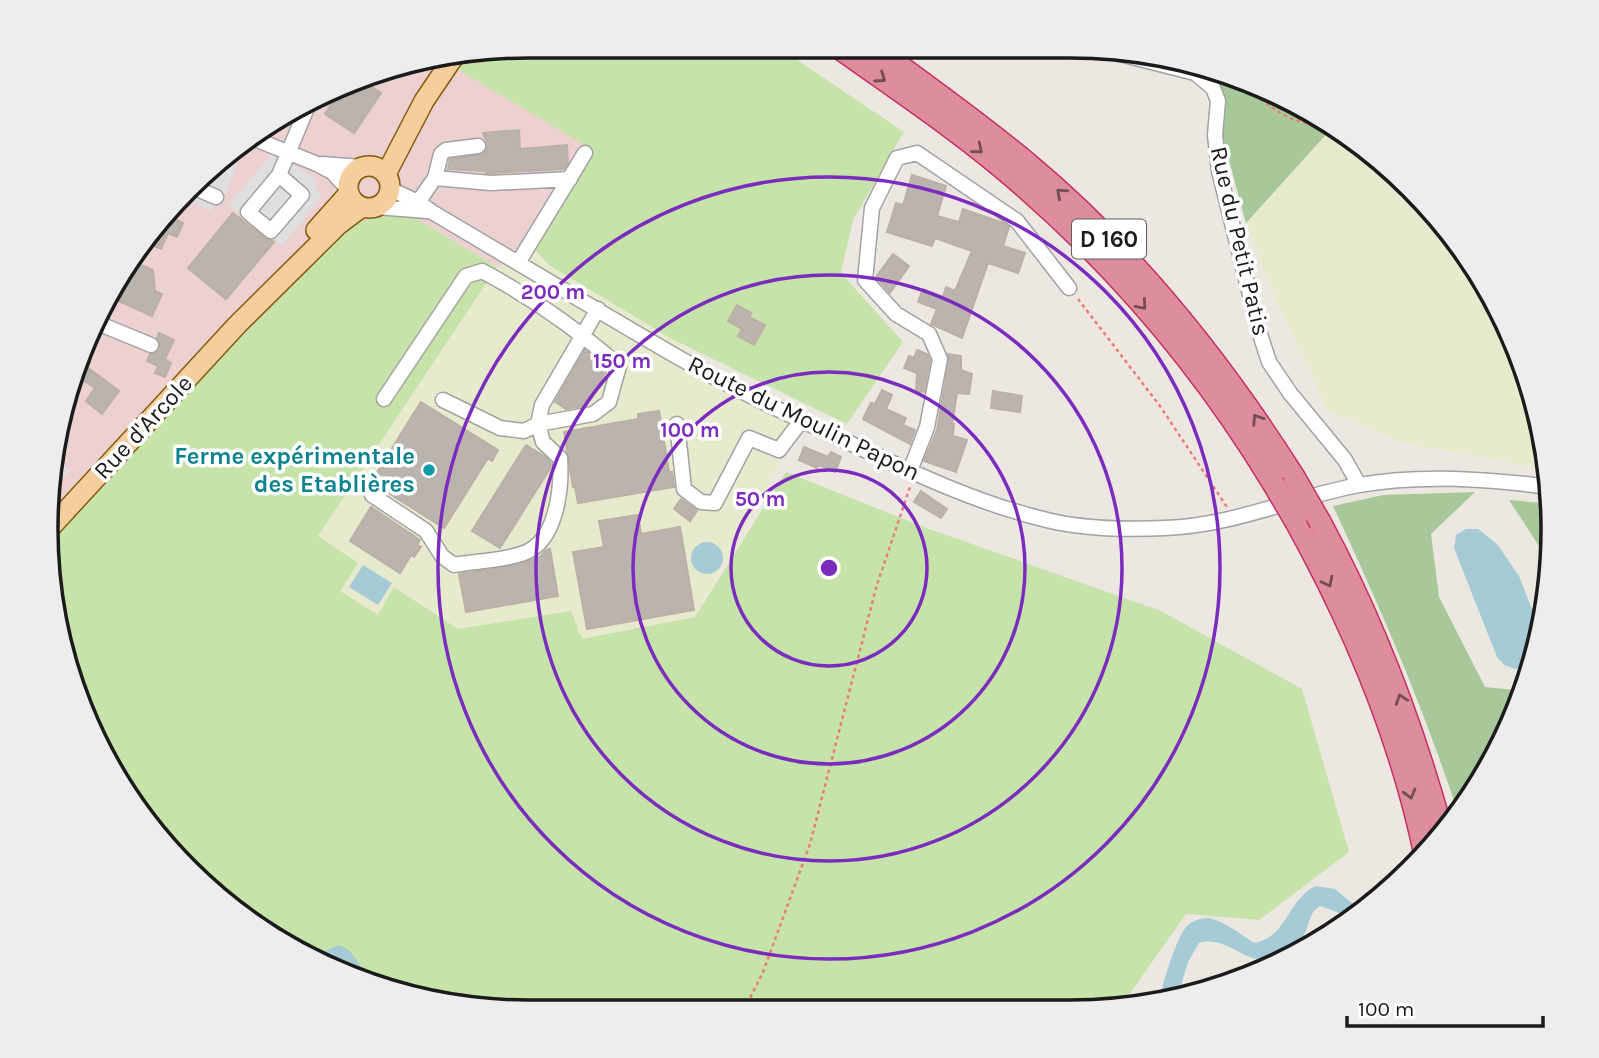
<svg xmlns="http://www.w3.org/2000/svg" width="1599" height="1058" font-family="Karla,sans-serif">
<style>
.commercial{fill:#ecd1d0}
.farmland{fill:#e8eacd}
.grass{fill:#c6e3a9}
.forest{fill:#a7c898}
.parking{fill:#dfdfdf}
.water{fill:#a4cbd6}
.building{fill:#bbb4ae;stroke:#bcafa4;stroke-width:2}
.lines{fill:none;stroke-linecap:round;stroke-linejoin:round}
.minor-casing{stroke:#a2a2a2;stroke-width:17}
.major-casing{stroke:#865c0b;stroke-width:22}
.highway-casing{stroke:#c73065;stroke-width:24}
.path{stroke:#ee7b6f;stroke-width:2.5;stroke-dasharray:3.5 3.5;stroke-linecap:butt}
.minor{stroke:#fff;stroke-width:14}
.major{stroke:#f4ce9d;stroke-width:19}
.highway{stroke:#de8d9d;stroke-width:21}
.highway-bridge-casing{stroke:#c73065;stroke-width:24;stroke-linecap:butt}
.highway-bridge{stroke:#de8d9d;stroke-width:21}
.oneway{stroke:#734e56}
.ring{fill:none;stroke:#7b2cbf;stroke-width:3.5}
.culture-dot{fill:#0f9aa8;stroke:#fff;stroke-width:2.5}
.labels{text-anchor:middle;stroke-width:7;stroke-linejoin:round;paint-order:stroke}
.shield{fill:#fff;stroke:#5f5f5f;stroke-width:2}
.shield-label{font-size:23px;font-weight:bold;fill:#1b1b1b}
.street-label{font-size:24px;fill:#1b1b1b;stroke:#fff}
.culture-label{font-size:24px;font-weight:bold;fill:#0d838f;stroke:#fff;text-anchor:end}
.rim{fill:none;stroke:#1b1b1b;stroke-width:3.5}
.centre{fill:#7b2cbf;stroke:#fff;stroke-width:3.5}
.ring-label{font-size:21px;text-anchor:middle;font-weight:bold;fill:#7b2cbf;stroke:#fff;stroke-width:7;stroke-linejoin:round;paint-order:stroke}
</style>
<rect width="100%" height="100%" fill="#ece8e1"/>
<path class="commercial" d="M442,60L596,151L535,250L497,267L405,212L50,529L47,497L82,344L146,234L260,127L374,71Z"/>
<path class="farmland" d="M1332,128L1389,166L1454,235L1504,316L1537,404L1548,470L1403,443L1327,410L1274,295L1246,223Z
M535,250L549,265L672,339L798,431L695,617L582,639L570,611L458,629L395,587L378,615L339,591L318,537L497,267Z"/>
<path class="grass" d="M529,46L778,47L904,132L853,220L841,273L903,342L847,424L672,339L549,265L535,250L595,151L442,60Z
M405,212L497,267L318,536L358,563L340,591L378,615L394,587L458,629L571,611L582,639L695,617L786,472L921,526L1161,611L1302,689L1349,852L1259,920L1186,914L1119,1009L1101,1011L465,1008L316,963L210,892L110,771L62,654L50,529L356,222Z"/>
<path class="forest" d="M1126,50H1134L1283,95L1332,128L1246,223L1208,83Z
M1475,492L1431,534L1439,597L1485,687L1525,691L1489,771L1458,813C1424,708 1380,607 1333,506L1383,495Z
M1509,500L1552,504L1550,571L1537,543Z"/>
<path class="parking" d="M273,153L317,180L315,188L322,195L282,246L229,205Z
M226,159L238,164L221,203L216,202L211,211L186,199Z
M56,458L70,470L47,496Z"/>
<path class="water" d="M1466,529H1478L1497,544L1519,576L1539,627L1533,662L1516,669L1504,665L1497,657L1454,548L1456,535Z
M691 558a16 16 0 1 1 32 0a16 16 0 1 1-32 0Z
M363,565L392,583L378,605L349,587Z
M1316,886L1335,889L1364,913L1351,921L1337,912L1320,906C1308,914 1311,921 1305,933C1296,951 1268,965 1250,957C1233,950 1218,937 1199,943L1188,962L1177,999L1159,1002C1162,985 1176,938 1187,926C1193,920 1205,916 1213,919C1227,924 1241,934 1254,943C1287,938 1288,898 1316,886Z
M339,945L349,950L370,979L316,963L308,958Z"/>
<path class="building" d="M359,78L381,93L354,133L325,114L343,86Z
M519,130L520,149L567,145L568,163L564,169L491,173H486V171L448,169L450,159L484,154L488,145L483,133Z
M912,175L946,186L937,216L959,222L963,209L1003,223L1009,227L1003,246L1025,253L1018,273L988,263L962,338L931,324L937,309L918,302L923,289L943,297L946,287L955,291L972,251L935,238L932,246L887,232L896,203L903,205Z
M233,213L265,238L274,242L226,299L188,268Z
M166,215L183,223L177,237L168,233L161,249L142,241Z
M893,254L909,266L890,293L876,277Z
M131,261L153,270L155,291L162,294L152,316L114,299Z
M737,305L751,313L749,317L765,325L754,345L738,336L742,329L728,321Z
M159,333L174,340L165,359L171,363L165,377L155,373L158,366L147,361L150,354L156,353L160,349V343L157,338Z
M585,350L608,369L583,406L566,409L555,402Z
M917,350L927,354L930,360L924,392L916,391L917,373L904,368L909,356L914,358Z
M948,354L961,356V370L972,374L969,394L957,393L952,424H954L953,436L967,440L956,472L924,461L937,430L949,361Z
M79,356L90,363L87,367L119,391L102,414L86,401L95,388L80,378L72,388Z
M882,390L892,395L886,409L906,418L903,425L915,430L910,444L863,419L871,403L875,404Z
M993,391L1022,396L1020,412L991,408Z
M421,402L498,450L492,461L488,458L444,528L371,482Z
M659,411L669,472H672L674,487L578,503L575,487H573L564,432L638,419V414Z
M526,445L544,456L550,462L551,467L500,548L472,531Z
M804,447L828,457L831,452L841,457L835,472L819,465L817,468L799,460Z
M921,491L947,509L941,518L914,502Z
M681,499L697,511L690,521L674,509Z
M371,507L420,540L417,545L421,547L414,557L411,555L400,573L350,541Z
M638,515L641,534L680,527L694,610L587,629L573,552L604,547L599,521Z
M550,549L558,596L466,612L459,574L518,565L540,557L546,550Z"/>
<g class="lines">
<defs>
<path id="minor" d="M1100,49L1195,73L1213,88L1218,101L1215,135L1219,171L1259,331L1269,362L1290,393L1345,460L1359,485
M250,137L317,164L332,172L348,189
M322,164L362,167
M279,175L302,195L271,231L248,212L279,175L309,103
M435,178L491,183L570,179
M195,188L216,197
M390,189L418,202L432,212C515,261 598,311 681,359C737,391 796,418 854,445C914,473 975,502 1039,518C1078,529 1124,530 1165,528C1232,526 1294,497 1359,485C1422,474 1487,479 1551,487
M418,202L435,178L441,154L446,150L478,146
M377,207L427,211
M518,263L585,153
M95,322L151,345
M384,399L466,276L482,271C531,297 577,329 619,366L609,402L593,414L538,424L524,431L500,428L443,400
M677,424L684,489L701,502L715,503L749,438L779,450L801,421
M910,471L927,427L940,359L929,334L896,314L865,280L872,208L897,158L917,153L1017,221L1069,288
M372,495L426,531L442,556L454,565C476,561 503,561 524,553C557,541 562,488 560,458L543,442L538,424L542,405L598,309"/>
<path id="major" d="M348 187a21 21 0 1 1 42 0a21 21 0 1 1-42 0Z
M386,174L424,101L453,58
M316,230L349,193
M50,528L237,325L338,225L362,207"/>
<path id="highway" d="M839,48C894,87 949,124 1001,167C1108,256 1201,364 1273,483
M875,48C926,85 978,122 1027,163C1134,252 1220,360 1294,477
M1296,522C1354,627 1401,738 1425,855
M1320,522C1374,622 1413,725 1443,835"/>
</defs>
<use href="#minor" class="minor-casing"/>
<use href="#major" class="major-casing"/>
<use href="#highway" class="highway-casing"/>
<path class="path" d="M1226,83L1244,85
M1245,85C1268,107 1294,127 1328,125
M1078,299L1160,406L1227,507
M1298,954L1314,939L1334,931
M1206,992C1221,971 1242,971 1265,970
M744,1010L763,972L810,844L876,588L910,487"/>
<use href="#minor" class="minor"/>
<use href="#major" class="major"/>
<use href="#highway" class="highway"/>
<defs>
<path id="highway-bridge" d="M1294,477L1320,522
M1273,483L1296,522"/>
</defs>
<use href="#highway-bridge" class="highway-bridge-casing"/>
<use href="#highway-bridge" class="highway-bridge"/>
</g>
<defs><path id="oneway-chevron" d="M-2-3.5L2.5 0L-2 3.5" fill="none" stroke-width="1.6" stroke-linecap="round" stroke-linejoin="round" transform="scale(1.75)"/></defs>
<g class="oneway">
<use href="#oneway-chevron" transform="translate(881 78) rotate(35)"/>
<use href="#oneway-chevron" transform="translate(978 149) rotate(39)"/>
<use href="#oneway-chevron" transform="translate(1061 193) rotate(-138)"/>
<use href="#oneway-chevron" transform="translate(1142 305) rotate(49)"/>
<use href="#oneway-chevron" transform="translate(1257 419) rotate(-123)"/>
<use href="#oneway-chevron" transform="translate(1328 582) rotate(63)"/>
<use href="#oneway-chevron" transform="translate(1401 699) rotate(-109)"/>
<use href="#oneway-chevron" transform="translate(1410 794) rotate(75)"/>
</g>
<g class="ring">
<circle cx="829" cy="568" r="98"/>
<circle cx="829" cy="568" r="196"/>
<circle cx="829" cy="568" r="293"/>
<circle cx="829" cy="568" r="391"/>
</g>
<circle class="culture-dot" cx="429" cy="470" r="7"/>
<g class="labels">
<rect class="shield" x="1072" y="219.5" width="74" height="39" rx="5"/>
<g class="shield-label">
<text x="1109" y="247">D 160</text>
</g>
<g class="street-label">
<text transform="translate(1240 241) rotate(77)" y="8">Rue du Petit Patis</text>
<text transform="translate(804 418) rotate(26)" y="8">Route du Moulin Papon</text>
<text transform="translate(143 427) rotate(-47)" y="8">Rue d'Arcole</text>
</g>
<g class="culture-label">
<text x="415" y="464">Ferme expérimentale<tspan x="415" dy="28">des Etablières</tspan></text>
</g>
</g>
<path d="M0 0H1599V1058H0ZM529 58H1070A471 471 0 0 1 1541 529V529A471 471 0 0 1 1070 1000H529A471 471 0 0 1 58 529V529A471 471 0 0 1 529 58Z" fill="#ededed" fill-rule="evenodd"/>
<path class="rim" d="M529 58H1070A471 471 0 0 1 1541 529V529A471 471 0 0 1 1070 1000H529A471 471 0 0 1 58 529V529A471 471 0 0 1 529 58Z"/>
<circle cx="829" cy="568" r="10" class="centre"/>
<g class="ring-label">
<text x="553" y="299">200 m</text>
<text x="622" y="368">150 m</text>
<text x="690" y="437">100 m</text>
<text x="760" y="506">50 m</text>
</g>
<path d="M1347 1016v10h196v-10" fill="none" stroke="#1b1b1b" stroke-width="3.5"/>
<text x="1358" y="1016" font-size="21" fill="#1b1b1b" stroke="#ffffff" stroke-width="5" paint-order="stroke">100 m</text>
</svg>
